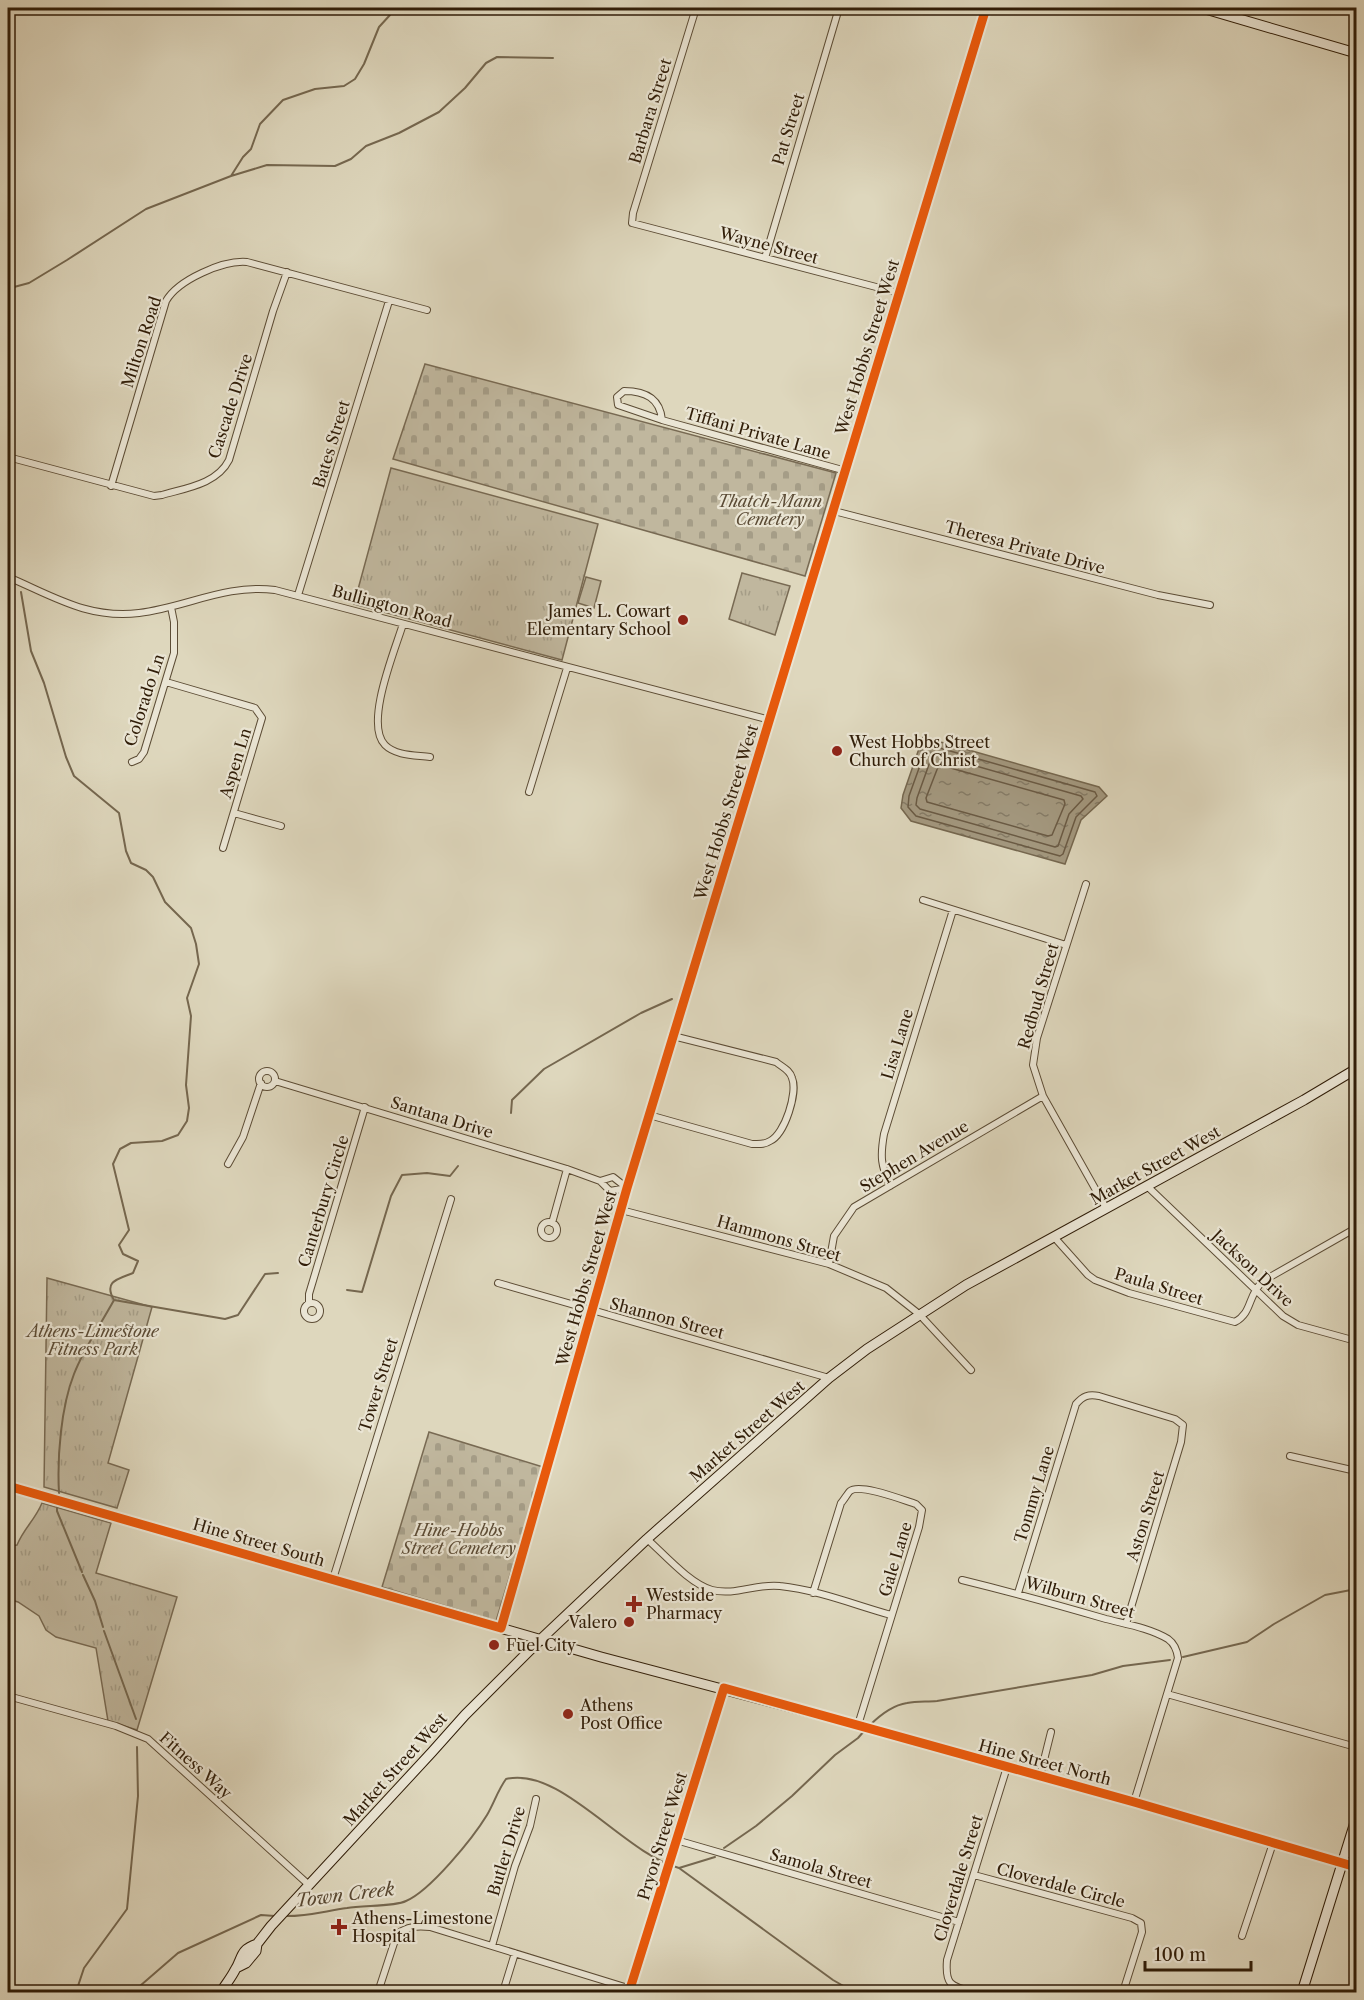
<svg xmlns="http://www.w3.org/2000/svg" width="1364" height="2000" font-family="'Libre Caslon Text',serif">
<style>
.grass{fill:#c0b79e;stroke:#786a53;stroke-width:1.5}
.cemetery{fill:url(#cemetery-stones);stroke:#786a53;stroke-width:1.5}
.park{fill:url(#park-tufts);stroke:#786a53;stroke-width:1.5}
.water{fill:url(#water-ripples);stroke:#75674f;stroke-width:1.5}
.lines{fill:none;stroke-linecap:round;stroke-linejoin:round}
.shore{stroke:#6a5a44;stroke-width:1.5}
.stream{stroke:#75674f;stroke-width:2}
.street-casing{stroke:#5c4c35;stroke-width:8}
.secondary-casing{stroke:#301d08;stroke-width:11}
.street{stroke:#eae5d4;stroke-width:6}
.secondary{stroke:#eae5d4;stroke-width:9}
.cycleway-casing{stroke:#eae5d4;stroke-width:13}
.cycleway{stroke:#e8590c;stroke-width:9}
.poi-dot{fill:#8f2418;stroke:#eae5d4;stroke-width:2}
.labels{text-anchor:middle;stroke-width:4.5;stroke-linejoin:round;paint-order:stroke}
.street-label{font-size:16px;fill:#301d08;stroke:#eae5d4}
.park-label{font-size:16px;font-style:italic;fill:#5b4b35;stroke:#eae5d4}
.poi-label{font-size:16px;fill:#301d08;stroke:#eae5d4;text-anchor:start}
.water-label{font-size:18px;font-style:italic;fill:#584832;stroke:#eae5d4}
</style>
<defs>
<pattern id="cemetery-stones" width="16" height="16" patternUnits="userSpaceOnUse" patternTransform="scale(1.5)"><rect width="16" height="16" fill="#c0b79e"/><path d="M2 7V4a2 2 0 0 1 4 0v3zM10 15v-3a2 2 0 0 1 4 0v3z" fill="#a59d87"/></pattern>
<pattern id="park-tufts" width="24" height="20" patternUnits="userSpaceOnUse" patternTransform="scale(1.5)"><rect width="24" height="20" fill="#c0b79e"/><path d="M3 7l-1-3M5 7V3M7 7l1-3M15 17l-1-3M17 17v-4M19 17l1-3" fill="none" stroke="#a59d87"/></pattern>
<pattern id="water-ripples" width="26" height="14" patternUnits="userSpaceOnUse" patternTransform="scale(1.5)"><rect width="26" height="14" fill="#a3987f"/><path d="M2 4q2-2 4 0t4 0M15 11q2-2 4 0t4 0" fill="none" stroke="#857b66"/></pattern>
</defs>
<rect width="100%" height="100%" fill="#ded7bd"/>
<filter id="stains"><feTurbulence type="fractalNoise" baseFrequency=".00333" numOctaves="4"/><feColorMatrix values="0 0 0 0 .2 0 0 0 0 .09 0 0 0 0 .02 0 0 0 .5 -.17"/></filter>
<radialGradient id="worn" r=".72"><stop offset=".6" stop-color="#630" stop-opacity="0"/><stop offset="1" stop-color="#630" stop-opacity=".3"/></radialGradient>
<path class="grass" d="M586,577L601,581L594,608L578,603Z"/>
<path class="cemetery" d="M425,364L836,473L805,576L393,459Z
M429,1432L543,1467L496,1621L382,1587Z"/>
<path class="park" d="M391,468L598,524L562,660L354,604Z
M742,573L790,586L775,635L729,619Z
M47,1278L152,1307L108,1463L129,1470L117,1508L44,1487Z
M42,1503L111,1523L96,1573L177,1597L137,1730L108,1721L96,1648L56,1637L46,1630L39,1616L18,1602L8,1599V1546L17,1545C24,1528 35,1520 42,1503Z"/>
<path class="water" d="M923,737L1099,787L1107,796L1081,820L1065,864L911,821L901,808L903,795Z"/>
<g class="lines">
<path class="shore" d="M929,745L1095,792L1097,796L1076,817L1063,854L1060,856L916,816L908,807L909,796L927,746Z
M934,754L1081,796L1083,799L1069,814L1058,846L1055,847L920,809L916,805L917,798L932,756Z
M940,765L1064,800L1065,804L1052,835L1048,836L927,802L926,798L938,767Z"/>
<path class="stream" d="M231,176L243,157L251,149L260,124L283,100L315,89L344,86L355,79L364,64L379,27L390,15
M8,293L14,287L29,283L67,260L146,209L231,176L267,165L335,166L351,159L366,146L399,133L439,112L465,88L486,63L497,57L553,58
M21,592L31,651L44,683L66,757L74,776L119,813L126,851L131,863L146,870L153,877L165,902L191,928L196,944L199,964L187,998L191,1016L186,1085L189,1108L187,1121L178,1135L162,1141L131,1143L120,1149L113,1164L129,1230L119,1245L123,1254L138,1261L133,1273C118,1279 103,1281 114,1300L225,1319L238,1315L265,1274L278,1273
M511,1113L512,1100L544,1069L641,1013L672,999
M347,1290L362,1292L391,1196L402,1175L427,1173L450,1176L458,1166
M59,1493C57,1457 61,1407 74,1374C84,1348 101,1324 114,1300
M57,1504V1511L82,1572
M83,1575L95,1601L103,1627
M104,1631L136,1719
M1183,1657L1247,1642L1274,1624L1325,1595L1356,1589
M869,1726C879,1716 893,1705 907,1703C917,1701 927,1702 937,1701L1092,1675L1123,1666L1170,1660
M724,1848L756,1826L792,1796L835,1755L858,1738L865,1730
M679,1868L715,1857
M283,1916C305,1917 325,1911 347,1908C362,1905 394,1907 406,1901C430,1891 473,1838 487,1815C494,1803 498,1790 506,1779C561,1766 623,1853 679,1868L833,1980L854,1992
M76,1992L84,1968L127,1909L138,1796L137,1747
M133,1992L178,1953L261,1915L275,1916"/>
<defs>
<path id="street" d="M696,8L633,213L632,223L899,293
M765,258L839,8
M624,391C645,391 660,398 662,420L618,405L617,397Z
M662,420L846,471
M8,457L154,496L162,495C186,488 217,484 229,460L273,311L287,272
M111,486L166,301C178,280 223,260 247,262L427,310
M834,511L1158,595L1210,605
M8,577C53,596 87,619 139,613C187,607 225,584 275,590L770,720
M298,595L389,301
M403,624C395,650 364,724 385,745C396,756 416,755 430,757
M166,682L255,708L262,718L223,848
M132,762L139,759L144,752L174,653V622L171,607
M529,792L567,668
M234,813L281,826
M1086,884L1037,1038L1033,1065L1043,1096L1106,1208
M923,900L1066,945
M259 1079a8 8 0 1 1 16 0a8 8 0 1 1-16 0Z
M275,1081L567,1169L600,1181L610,1191L627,1188
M649,1115L752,1144C759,1144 764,1145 770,1141C785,1134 798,1092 792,1078C790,1070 782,1067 776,1062L673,1036
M228,1164L243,1137L261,1083
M600,1181L613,1177L627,1188
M890,1186C881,1165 880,1157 884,1134L953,910
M1147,1186L1283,1316L1298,1325L1356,1341
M621,1210L829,1264L886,1288L919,1314L971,1370
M541 1230a8 8 0 1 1 16 0a8 8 0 1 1-16 0Z
M552,1223L567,1169
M1054,1237L1088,1275L1095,1280L1129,1293L1235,1322C1253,1312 1247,1296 1263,1281L1356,1228
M829,1264L834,1236L854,1207L1043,1096
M498,1283L829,1378
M309,1303V1294L365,1107
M304 1311a8 8 0 1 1 16 0a8 8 0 1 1-16 0Z
M1290,1456L1356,1471
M647,1539C664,1554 690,1584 712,1590C735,1596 757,1583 780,1586C818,1590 855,1605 891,1615
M333,1579L451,1199
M962,1580C1011,1592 1058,1605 1106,1619C1125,1624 1150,1628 1168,1639C1175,1644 1177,1650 1178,1658L1134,1802
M813,1593L841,1503C844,1500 847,1494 850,1491C860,1483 903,1500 916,1504L922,1510L919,1527L858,1725
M1018,1593L1076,1404C1083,1396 1088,1394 1099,1396L1175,1419L1183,1425L1181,1442L1126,1624
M1167,1694L1356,1747
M8,1696L116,1726L148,1739L309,1885
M1040,1776L1051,1732
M676,1840L959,1922
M974,1875L1132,1918L1141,1923L1142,1932L1123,1992
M1242,1936L1273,1843
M492,1946L515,1866L530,1826L536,1799
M378,1992L397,1934C407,1926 418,1926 430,1927L641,1992
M503,1992L515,1953
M629,1992L724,1688
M972,1992C950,1986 945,1984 947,1960L1007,1767"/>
<path id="secondary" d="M1202,8L1356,53
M8,1486L601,1657L858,1725L1134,1802L1356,1867
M501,1628L627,1188L986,8
M238,1967L246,1963L256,1951L257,1944L271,1926L432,1752L465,1715L540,1640L647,1539L829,1378L867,1349L966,1285L1304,1100L1356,1069
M221,1992C225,1985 231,1978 235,1970C243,1958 239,1950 257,1944
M1302,1992L1356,1819"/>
</defs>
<use href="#street" class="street-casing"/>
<use href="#secondary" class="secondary-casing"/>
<use href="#street" class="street"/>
<use href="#secondary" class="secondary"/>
<defs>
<path id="cycleway" d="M8,1486L501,1628L627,1188L986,8
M629,1992L724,1688L1134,1802L1356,1867"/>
</defs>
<use href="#cycleway" class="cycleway-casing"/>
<use href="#cycleway" class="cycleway"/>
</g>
<g class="poi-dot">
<circle cx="683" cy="620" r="6"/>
<circle cx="837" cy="751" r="6"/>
<path d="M631 1595h6v6h6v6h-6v6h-6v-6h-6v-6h6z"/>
<circle cx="629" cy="1622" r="6"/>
<circle cx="494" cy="1645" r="6"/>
<circle cx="568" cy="1714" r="6"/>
<path d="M336 1918h6v6h6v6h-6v6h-6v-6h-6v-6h6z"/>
</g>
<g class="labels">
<g class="street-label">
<text transform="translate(650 111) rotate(-73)" y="6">Barbara Street</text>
<text transform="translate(788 129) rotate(-73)" y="6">Pat Street</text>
<text transform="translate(769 245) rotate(15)" y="6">Wayne Street</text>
<text transform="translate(141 342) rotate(-72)" y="6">Milton Road</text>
<text transform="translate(867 347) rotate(-73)" y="6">West Hobbs Street West</text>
<text transform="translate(230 406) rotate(-72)" y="6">Cascade Drive</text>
<text transform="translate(758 433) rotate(16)" y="6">Tiffani Private Lane</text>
<text transform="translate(331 444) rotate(-73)" y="6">Bates Street</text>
<text transform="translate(1025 547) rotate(15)" y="6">Theresa Private Drive</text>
<text transform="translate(392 606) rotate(15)" y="6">Bullington Road</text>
<text transform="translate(144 700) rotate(-72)" y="6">Colorado Ln</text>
<text transform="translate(235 763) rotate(-73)" y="6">Aspen Ln</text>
<text transform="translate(726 812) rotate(-73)" y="6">West Hobbs Street West</text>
<text transform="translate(1038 996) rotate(-74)" y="6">Redbud Street</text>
<text transform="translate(897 1044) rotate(-73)" y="6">Lisa Lane</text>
<text transform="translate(442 1117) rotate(17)" y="6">Santana Drive</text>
<text transform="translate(914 1156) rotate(-31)" y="6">Stephen Avenue</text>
<text transform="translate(1155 1165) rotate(-29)" y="6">Market Street West</text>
<text transform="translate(323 1201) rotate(-73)" y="6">Canterbury Circle</text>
<text transform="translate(779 1238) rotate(16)" y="6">Hammons Street</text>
<text transform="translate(1253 1268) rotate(43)" y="6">Jackson Drive</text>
<text transform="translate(586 1278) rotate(-74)" y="6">West Hobbs Street West</text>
<text transform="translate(1159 1286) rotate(17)" y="6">Paula Street</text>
<text transform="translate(667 1318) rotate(15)" y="6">Shannon Street</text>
<text transform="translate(378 1385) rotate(-73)" y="6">Tower Street</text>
<text transform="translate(747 1431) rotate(-41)" y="6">Market Street West</text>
<text transform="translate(1034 1494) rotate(-73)" y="6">Tommy Lane</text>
<text transform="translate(1145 1516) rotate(-73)" y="6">Aston Street</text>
<text transform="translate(259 1542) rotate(16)" y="6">Hine Street South</text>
<text transform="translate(895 1559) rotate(-73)" y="6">Gale Lane</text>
<text transform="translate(1080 1597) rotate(16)" y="6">Wilburn Street</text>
<text transform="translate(1045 1762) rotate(15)" y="6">Hine Street North</text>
<text transform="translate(196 1765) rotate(42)" y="6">Fitness Way</text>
<text transform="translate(395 1769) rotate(-48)" y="6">Market Street West</text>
<text transform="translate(662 1836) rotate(-73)" y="6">Pryor Street West</text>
<text transform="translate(506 1851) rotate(-73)" y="6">Butler Drive</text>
<text transform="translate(821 1868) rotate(16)" y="6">Samola Street</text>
<text transform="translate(958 1878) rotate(-73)" y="6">Cloverdale Street</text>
<text transform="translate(1061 1885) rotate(15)" y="6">Cloverdale Circle</text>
</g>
<g class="park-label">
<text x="770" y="507">Thatch-Mann<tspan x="770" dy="18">Cemetery</tspan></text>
<text x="93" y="1337">Athens-Limestone<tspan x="93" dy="18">Fitness Park</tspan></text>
<text x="459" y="1536">Hine-Hobbs<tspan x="459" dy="18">Street Cemetery</tspan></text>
</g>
<g class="poi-label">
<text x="671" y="617" text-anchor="end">James L. Cowart<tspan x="671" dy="18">Elementary School</tspan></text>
<text x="849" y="748">West Hobbs Street<tspan x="849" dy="18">Church of Christ</tspan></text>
<text x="646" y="1601">Westside<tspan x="646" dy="18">Pharmacy</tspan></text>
<text x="617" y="1628" text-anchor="end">Valero</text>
<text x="506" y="1651">Fuel City</text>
<text x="580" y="1711">Athens<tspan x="580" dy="18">Post Office</tspan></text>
<text x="352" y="1924">Athens-Limestone<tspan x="352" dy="18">Hospital</tspan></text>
</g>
<g class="water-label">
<text transform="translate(345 1895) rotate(-7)" y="6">Town Creek</text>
</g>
</g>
<rect width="1364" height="2000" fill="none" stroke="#ded7bd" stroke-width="30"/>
<rect x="9" y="9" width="1346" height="1982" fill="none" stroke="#301d08" stroke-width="3"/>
<rect x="15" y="15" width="1334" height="1970" fill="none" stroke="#301d08" stroke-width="1.5"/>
<path d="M1145 1961v9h106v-9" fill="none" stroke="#301d08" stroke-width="3"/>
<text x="1154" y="1961" font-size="18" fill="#301d08" stroke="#eae5d4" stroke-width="4.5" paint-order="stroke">100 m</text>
<rect width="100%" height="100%" filter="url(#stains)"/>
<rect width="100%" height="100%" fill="url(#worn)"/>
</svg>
